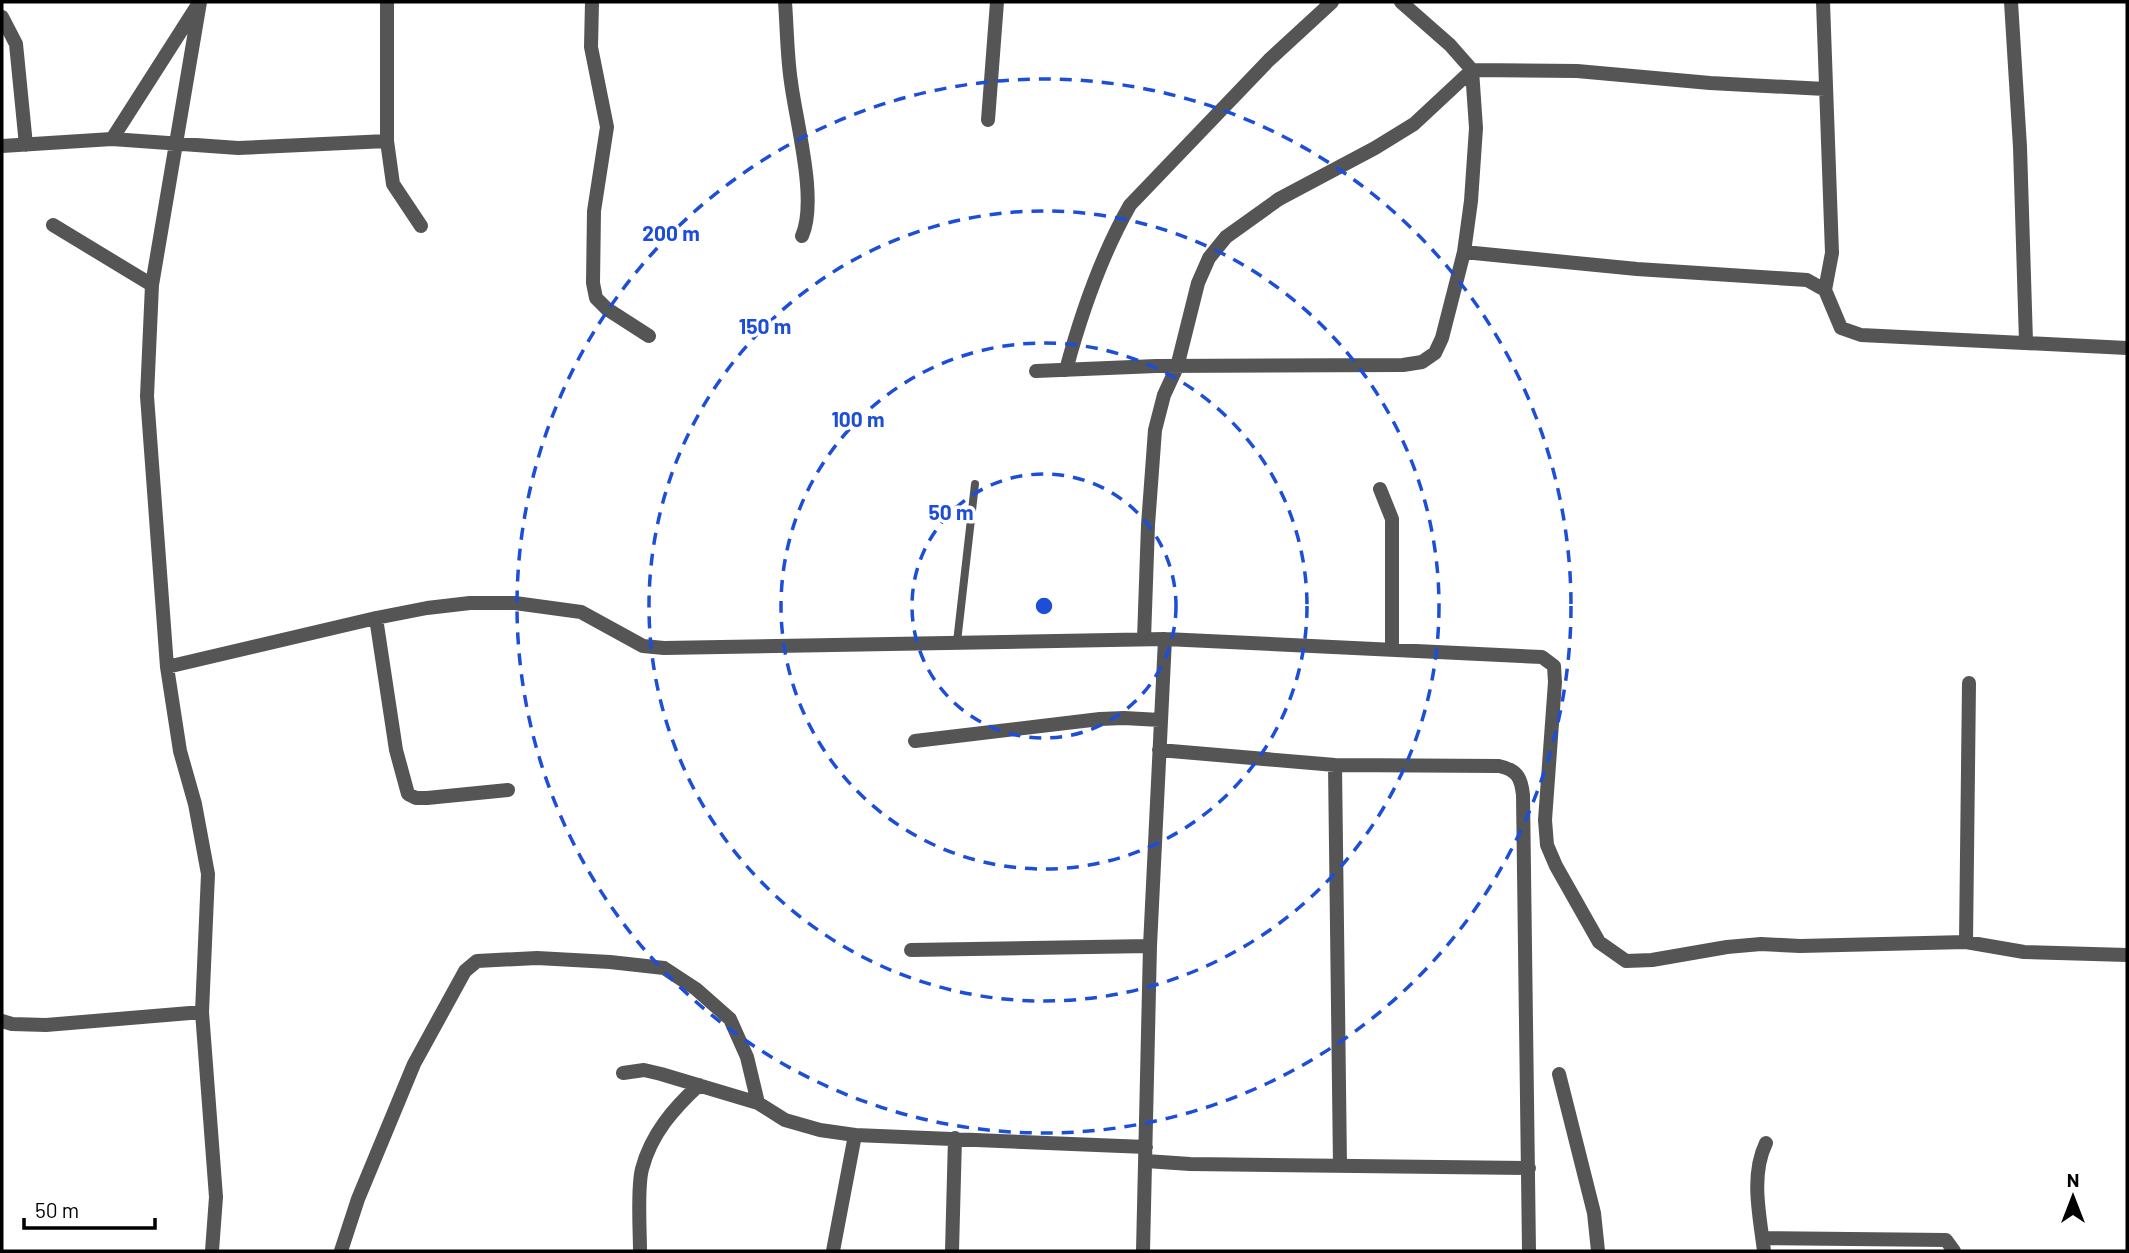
<svg xmlns="http://www.w3.org/2000/svg" width="2129" height="1253" font-family="Barlow,sans-serif">
<style>
.lines{fill:none;stroke-linecap:round;stroke-linejoin:round}
.service{stroke:#555;stroke-width:8}
.minor{stroke:#555;stroke-width:14}
.ring{fill:none;stroke:#1d4ed8;stroke-width:3.5;stroke-dasharray:12 9}
.centre{fill:#1d4ed8;stroke:#fff;stroke-width:3.5}
.ring-label{font-size:21px;text-anchor:middle;font-weight:bold;fill:#1d4ed8;stroke:#fff;stroke-width:7;stroke-linejoin:round;paint-order:stroke}
</style>
<rect width="100%" height="100%" fill="#fff"/>
<g class="lines">
<path class="service" d="M957,642L975,484"/>
<path class="minor" d="M200,2L152,285L147,396L167,667L180,751L195,804L208,874L202,1012L216,1197L212,1251
M387,2V141L393,184L421,226
M592,2L591,47L607,127L594,211L593,283L596,298L607,309L649,336
M785,2C787,28 787,56 791,82C796,122 818,200 802,236
M1823,2L1832,253L1825,290
M2011,2L2020,147L2026,342
M2,17L16,44L26,145
M988,120L997,2
M112,139L197,6
M2,146L112,139L238,148L387,141
M53,225L152,285
M1464,252L1637,269L1807,280L1825,290L1841,328L1861,335L2127,348
M1066,370C1081,314 1101,256 1130,205L1269,60L1332,2
M1036,371L1156,366L1403,365L1422,362L1435,353L1442,338L1464,252L1471,201L1476,128L1472,70L1450,45L1401,2
M1380,489L1392,519V649
M376,618L396,750L408,794L416,798H427L508,790
M1144,639L1148,525L1155,430L1164,395L1177,367L1198,283L1209,258L1226,237L1279,199L1375,148L1414,124L1472,70L1577,71L1710,83L1825,89
M167,667L376,618L427,608L470,603H515L581,612L643,646L664,648L1165,639L1542,657L1554,666L1555,682L1545,820L1547,845L1556,866L1599,942L1626,961L1652,960L1727,947L1761,944L1800,946L1966,942L2024,952L2127,955
M915,741L1100,719L1124,718L1160,720
M1159,750L1335,765L1499,766C1517,770 1521,777 1523,795L1529,1251
M1335,765L1340,1166
M1966,942L1969,683
M911,950L1150,946
M2,1021L12,1024L46,1025L202,1012
M623,1073L644,1070L661,1074L758,1103L785,1120L820,1130L855,1135L1146,1147
M1559,1074L1594,1213L1598,1251
M1146,1161L1190,1164L1529,1168
M1763,1238L1946,1240L1954,1251
M341,1251L358,1199L414,1064L465,971L477,961L537,958L610,962L664,968L696,989L730,1019L747,1057L758,1103
M640,1251C640,1230 637,1188 642,1169C651,1134 674,1108 699,1085
M833,1251L855,1135
M952,1251L955,1138
M1143,1251L1150,946L1165,639
M1764,1251C1760,1217 1750,1176 1766,1143"/>
</g>
<g class="ring">
<circle cx="1044" cy="606" r="132"/>
<circle cx="1044" cy="606" r="263"/>
<circle cx="1044" cy="606" r="395"/>
<circle cx="1044" cy="606" r="527"/>
</g>
<circle cx="1044" cy="606" r="10" class="centre"/>
<g class="ring-label">
<text x="671" y="241">200 m</text>
<text x="765" y="334">150 m</text>
<text x="858" y="427">100 m</text>
<text x="951" y="520">50 m</text>
</g>
<rect width="2129" height="1253" fill="none" stroke="#000000" stroke-width="7"/>
<g transform="translate(2073 1197)" stroke="#ffffff" stroke-width="5" paint-order="stroke">
<path d="M0-5L12 26L0 18L-12 26Z" fill="#000000"/>
<text y="-10" font-size="19" font-weight="bold" text-anchor="middle" fill="#000000">N</text>
</g>
<path d="M24 1218v10h131v-10" fill="none" stroke="#000000" stroke-width="3.5"/>
<text x="35" y="1218" font-size="21" fill="#000000" stroke="#ffffff" stroke-width="5" paint-order="stroke">50 m</text>
</svg>
